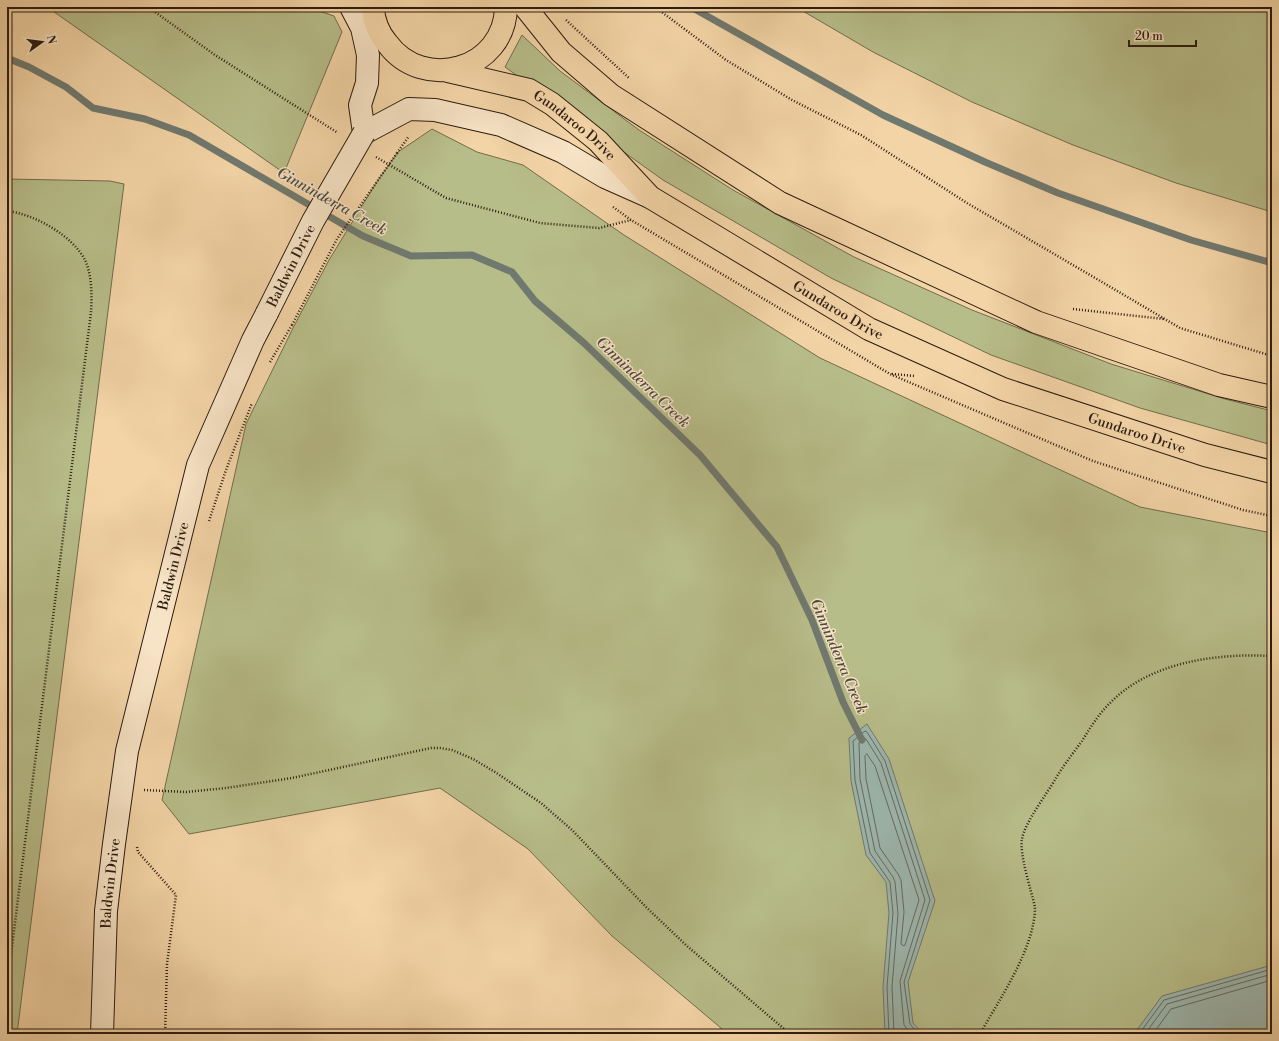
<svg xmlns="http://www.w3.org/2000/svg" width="1279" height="1041" font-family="'Libre Bodoni',serif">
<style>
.green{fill:#b7bd89;stroke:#726c4c}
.water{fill:#9db7af;stroke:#70796f}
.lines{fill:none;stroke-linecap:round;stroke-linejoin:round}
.shore{stroke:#646a60;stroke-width:1}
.stream{stroke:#70796f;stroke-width:7}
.secondary-casing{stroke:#2c1c10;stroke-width:24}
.primary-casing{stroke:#2c1c10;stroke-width:24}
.path{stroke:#2c1c10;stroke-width:2.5;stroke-dasharray:1 2;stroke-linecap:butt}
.secondary{stroke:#f7e3c5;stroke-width:22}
.primary{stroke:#f3d4a6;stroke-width:22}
.secondary-bridge-casing{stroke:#2c1c10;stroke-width:24;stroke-linecap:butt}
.path-bridge{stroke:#2c1c10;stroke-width:2.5;stroke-dasharray:1 2;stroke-linecap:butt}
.secondary-bridge{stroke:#f7e3c5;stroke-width:22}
.labels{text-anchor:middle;stroke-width:3;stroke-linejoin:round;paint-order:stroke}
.street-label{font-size:14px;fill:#2c1c10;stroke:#f7e3c5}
.water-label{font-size:15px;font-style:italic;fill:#4e4a40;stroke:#f7e3c5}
</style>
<rect width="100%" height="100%" fill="#f3d4a6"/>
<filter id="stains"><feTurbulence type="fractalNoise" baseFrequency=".005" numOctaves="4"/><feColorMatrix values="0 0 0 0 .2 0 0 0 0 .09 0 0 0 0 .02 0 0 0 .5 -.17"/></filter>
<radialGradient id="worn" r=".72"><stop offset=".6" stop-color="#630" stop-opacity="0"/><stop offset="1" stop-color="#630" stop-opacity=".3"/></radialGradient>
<path class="green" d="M47,7H307L334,16L342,32L284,173Z
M796,7H1272V212L1176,183L1073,145L972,102L873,52Z
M522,35L560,71L639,130L733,190L854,257L972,310L1111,364L1225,399L1272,411V445L1140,408L991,355L831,278L663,180L505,67Z
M432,129L477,152L523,165L624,235L820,358L1140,507L1272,533V1034H728L612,936L528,849L440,788L189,834L162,800L246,424L294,326L329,260L376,183L398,152Z
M7,179L110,181L124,184L17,1034H7Z"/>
<path class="water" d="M867,724L889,759L935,901L908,982L913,1023L923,1034H885L883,987L889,913L886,882L866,855L851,781L849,738Z
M1272,965V1034H1134L1162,996Z"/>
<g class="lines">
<path class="shore" d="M867,754L875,766L919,900L905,945L904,946L901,944L904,912L901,880L898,874L880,848L866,779L865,756Z
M889,1034L887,987L893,913L890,882L870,853L855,780L853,741L865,731L867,732L885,761L930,900L904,982L910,1024L918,1034
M894,1034L892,987L898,914L895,882L893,877L875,851L860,779L859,743L864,738L866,739L881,763L925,900L900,981L904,1025L911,1034
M1139,1034L1164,1000L1272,969
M1145,1034L1167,1004L1272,974
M1153,1034L1171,1009L1272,980"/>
<path class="stream" d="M691,7L883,115L985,162L1058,193L1191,240L1272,263
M7,58L29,67L66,87L93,108L145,119L189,135L363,236L411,256L472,255L512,272L535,301L584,343L700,455L777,547L812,620L843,702L862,740"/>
<defs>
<g id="secondary">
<path d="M351,7L362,28L368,55L367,83L360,105L364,133L409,109L435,110L501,125L563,152L605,177L650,197"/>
<path id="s1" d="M102,1034L106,911L114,844L127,751L198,465L253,340L267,313"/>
</g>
<g id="primary">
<path d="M373,7C373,20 379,34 387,43C423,93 505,70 506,7"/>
<path d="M525,7L561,52L611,95L780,203L1036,322L1219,385L1272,397"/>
<path id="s2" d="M448,71L529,90L552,104L598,141L650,197L869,329L1003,389L1205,455L1272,472"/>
</g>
</defs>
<use href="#secondary" class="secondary-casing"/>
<use href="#primary" class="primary-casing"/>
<path class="path" d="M148,7L215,55L338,133
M655,7L726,60L792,100L861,135L967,203L1102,282L1180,328L1272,356
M566,20L629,78
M397,153L409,136
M376,157L446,198L540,223L599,228L631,220
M613,207L631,220L890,374L1093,461L1243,510L1272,516
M7,211C34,214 72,235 85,260C92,275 92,296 91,312L7,987
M1073,309L1164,319
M270,362L292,325
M892,374L915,376
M209,521L226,470L252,403
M144,790L186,792L226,788L292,778L431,748H440L452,750L473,759L495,772L541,803L572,830L646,907L687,946L790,1034
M137,847L138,852L176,895L167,964L165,1034
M980,1034C1000,998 1035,948 1035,907C1031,890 1019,853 1022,839C1025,822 1047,794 1056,778C1064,765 1073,753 1082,741C1090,728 1098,715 1109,704C1149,662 1216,653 1272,656"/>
<use href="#secondary" class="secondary"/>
<use href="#primary" class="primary"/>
<defs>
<g id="secondary-bridge">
<path id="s3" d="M267,313L313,221L364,133"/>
</g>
</defs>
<use href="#secondary-bridge" class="secondary-bridge-casing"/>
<path class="path-bridge" d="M292,325L337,239L397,153"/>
<use href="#secondary-bridge" class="secondary-bridge"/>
</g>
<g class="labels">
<g class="street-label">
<text dy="5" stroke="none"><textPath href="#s2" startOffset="141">Gundaroo Drive</textPath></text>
<text dy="5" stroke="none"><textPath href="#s3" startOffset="53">Baldwin Drive</textPath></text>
<text dy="5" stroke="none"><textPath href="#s2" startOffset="465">Gundaroo Drive</textPath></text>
<text dy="5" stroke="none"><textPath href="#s2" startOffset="789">Gundaroo Drive</textPath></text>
<text dy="5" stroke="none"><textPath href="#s1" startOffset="475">Baldwin Drive</textPath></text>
<text dy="5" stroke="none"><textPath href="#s1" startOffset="151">Baldwin Drive</textPath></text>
</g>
<g class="water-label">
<text transform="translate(332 201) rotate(29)" y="5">Ginninderra Creek</text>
<text transform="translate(643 382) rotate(44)" y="5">Ginninderra Creek</text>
<text transform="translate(839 656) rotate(67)" y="5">Ginninderra Creek</text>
</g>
</g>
<rect width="1279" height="1041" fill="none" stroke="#f3d4a6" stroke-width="24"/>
<rect x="8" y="8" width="1263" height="1025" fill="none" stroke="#2c1c10" stroke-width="2"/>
<rect x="12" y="12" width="1255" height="1017" fill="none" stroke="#2c1c10"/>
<g transform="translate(42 42) rotate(76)" stroke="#f7e3c5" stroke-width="3" paint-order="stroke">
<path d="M0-3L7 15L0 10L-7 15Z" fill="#2c1c10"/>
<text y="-6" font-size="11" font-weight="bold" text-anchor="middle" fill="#2c1c10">N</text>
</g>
<path d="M1129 40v6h67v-6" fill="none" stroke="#2c1c10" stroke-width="2"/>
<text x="1135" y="40" font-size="12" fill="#2c1c10" stroke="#f7e3c5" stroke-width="3" paint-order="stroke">20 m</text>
<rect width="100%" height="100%" filter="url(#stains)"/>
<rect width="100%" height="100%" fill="url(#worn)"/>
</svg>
